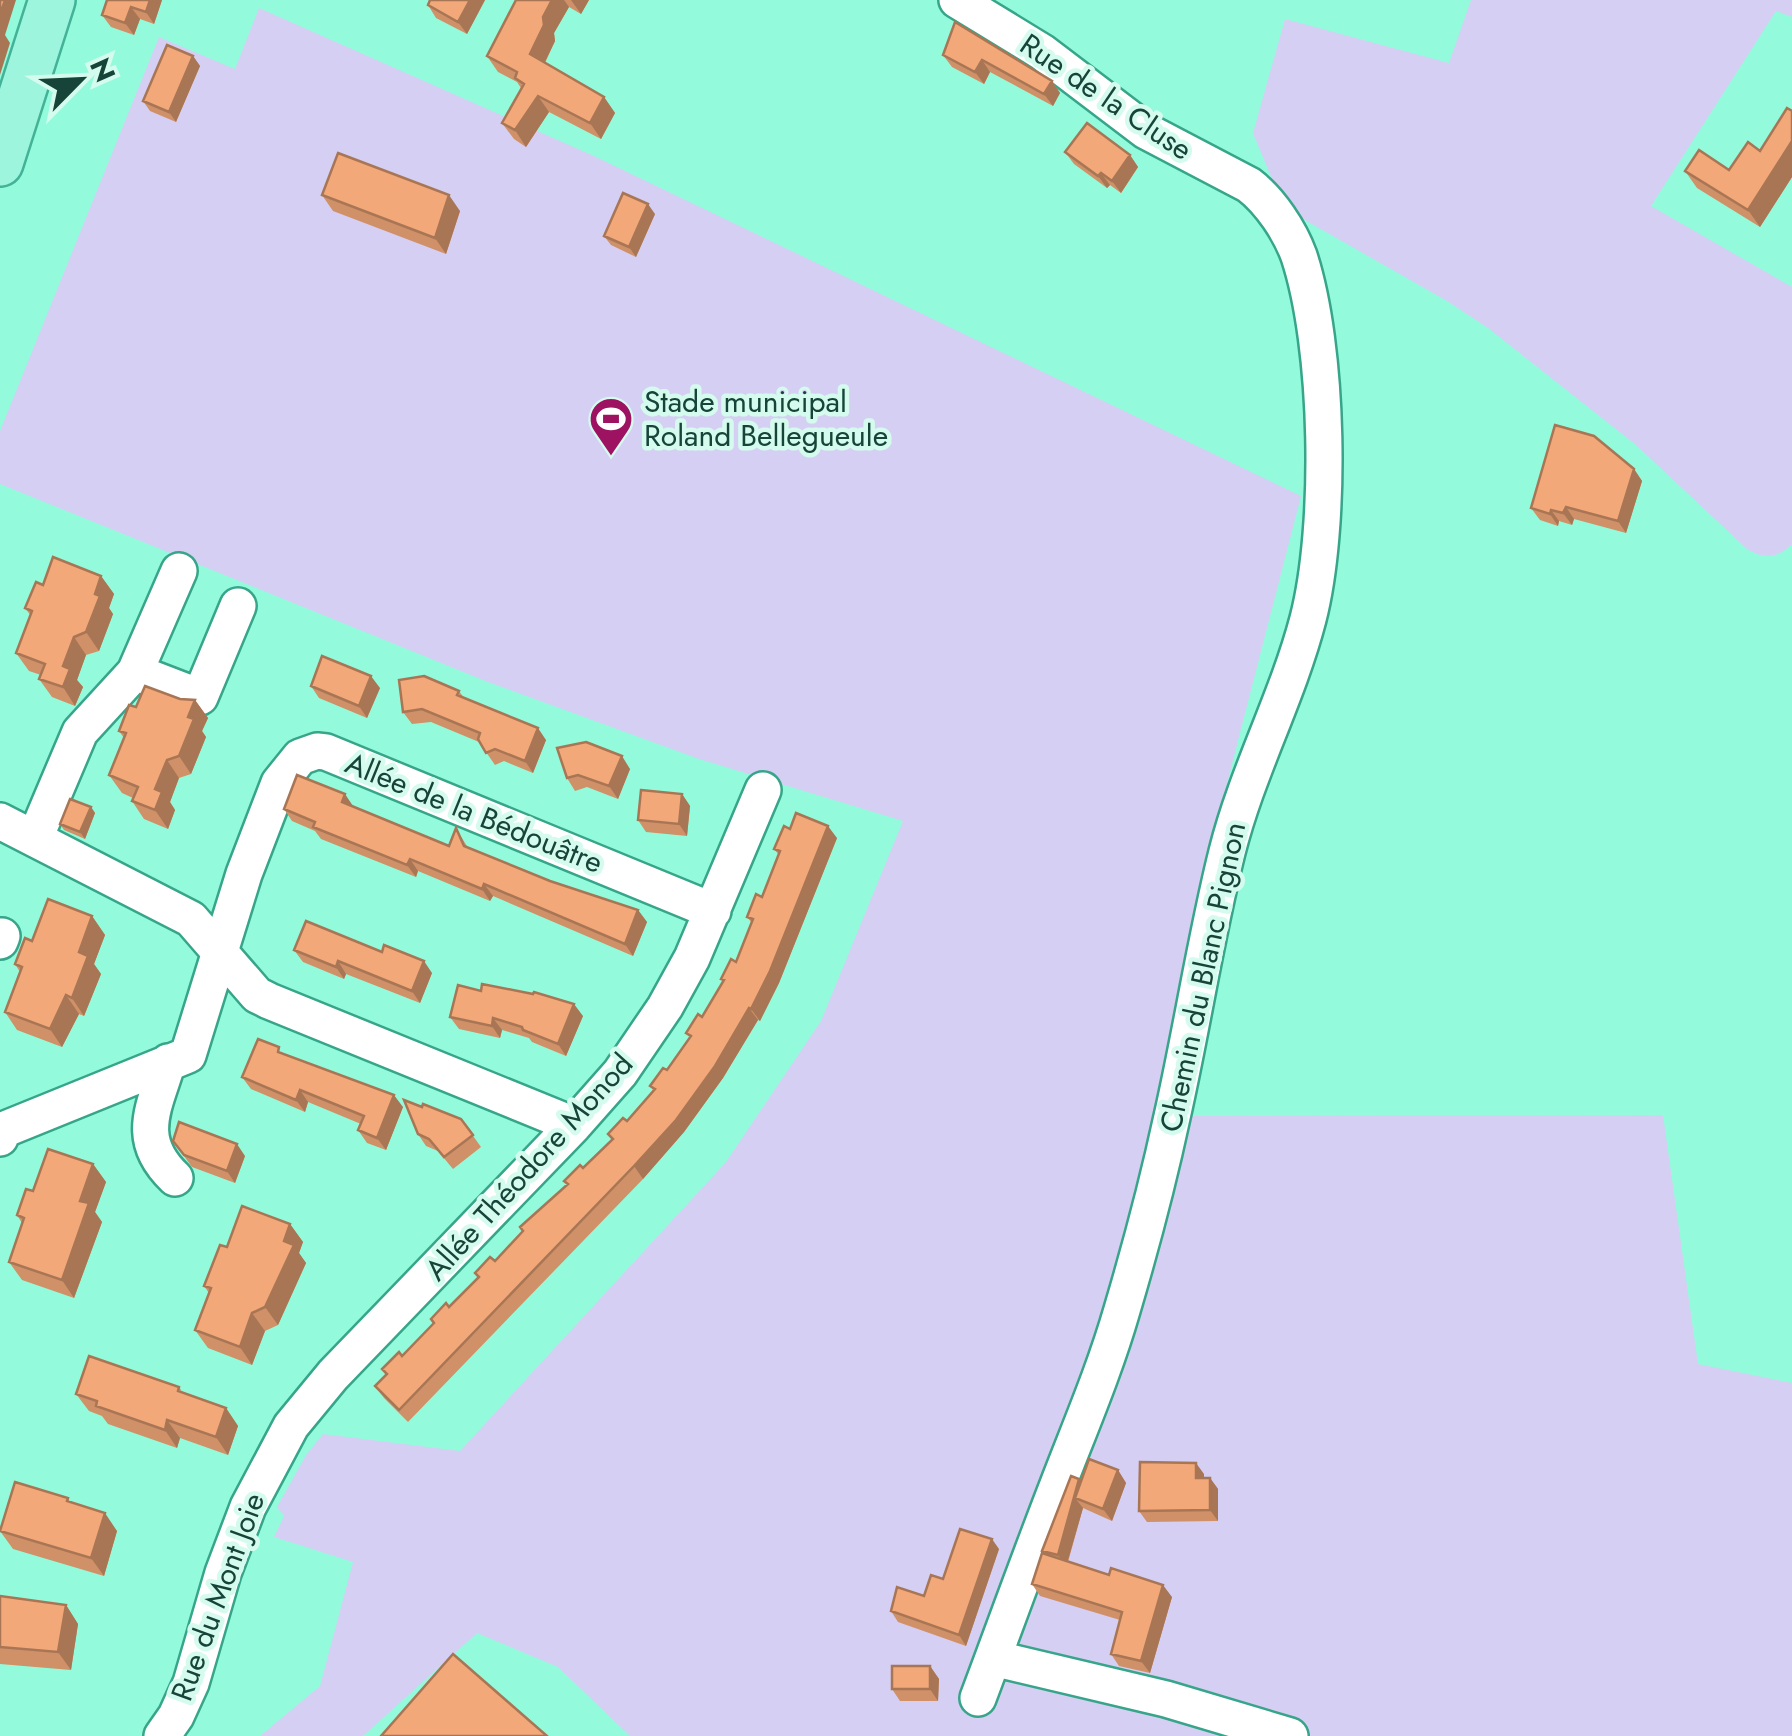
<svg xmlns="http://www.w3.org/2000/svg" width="1792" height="1736" font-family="Jost,sans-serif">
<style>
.green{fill:#d5cff3}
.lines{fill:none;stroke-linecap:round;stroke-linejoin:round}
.minor-casing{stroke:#37a589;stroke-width:40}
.major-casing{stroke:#43b296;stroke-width:50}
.minor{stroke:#fff;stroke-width:35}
.major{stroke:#9df5de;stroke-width:45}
.wall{fill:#d09068}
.shaded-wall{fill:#a97655}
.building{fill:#f2a879;stroke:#a97655;stroke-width:2.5}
.labels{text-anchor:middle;stroke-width:9;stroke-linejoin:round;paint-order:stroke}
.street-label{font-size:30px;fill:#164438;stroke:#d4fbee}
.poi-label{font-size:30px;fill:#164438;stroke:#d4fbee;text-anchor:start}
</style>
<rect width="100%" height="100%" fill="#93fbdc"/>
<path class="green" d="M1471,0H1792V17L1776,11L1651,206L1792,287V544C1777,559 1764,559 1747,549L1636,445L1488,328L1447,301L1303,219L1289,207L1276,189L1253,133L1285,19L1449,63Z
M259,8L594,156L1301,496L1198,896L1182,1036L1164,1116L1663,1115L1698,1364L1792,1383V1736H630L558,1667L477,1633L363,1736H260L320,1686L353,1562L274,1537L284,1516L277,1507L306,1455L323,1434L460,1451L726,1162L821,1021L903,821L699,759L488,682L0,484V431L159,37L235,69Z"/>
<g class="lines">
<defs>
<path id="minor" d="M957,0L1042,52L1146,131L1249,185C1270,201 1290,231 1299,256C1329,347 1332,526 1308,619C1287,699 1247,772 1227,852C1205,940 1192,1029 1172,1117C1158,1182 1141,1246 1122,1310C1105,1369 1081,1425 1059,1482C1031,1554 1005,1626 978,1698
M135,672L200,697L238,606
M0,821L191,919L257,995L269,1001L574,1125
M35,838L80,732L135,672L179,571
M0,941L2,936
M168,1062C154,1108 134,1139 175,1178
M0,1138L3,1130L188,1055L244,874L279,783L300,757L317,751L326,752L713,911
M993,1658L1166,1699L1290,1736
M162,1736L176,1716L191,1683L223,1573L248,1507L291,1426L333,1375L574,1125L620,1073L665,1007L692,958L763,790"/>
<path id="major" d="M0,163L52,0"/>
</defs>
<use href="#minor" class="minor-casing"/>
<use href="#major" class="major-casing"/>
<use href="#minor" class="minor"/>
<use href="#major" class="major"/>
</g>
<path class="wall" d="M162,0L154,24L140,19L134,35L111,27L102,15Z
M485,0L467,34L436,18L428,5Z
M516,0H589L581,14L569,7L554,33L555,41L545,63L604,97L615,113L601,139L549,112L526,147L514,139L502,123L521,88L517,82L498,72L487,56Z
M955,22L1052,81L1060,93L1053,106L990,72L984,84L952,67L943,55Z
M193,56L200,66L176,122L150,111L143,101Z
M1792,111V177L1760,227L1697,188L1685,171L1729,170L1760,151Z
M1065,152L1130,155L1138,167L1121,193L1110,185L1107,188L1074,164Z
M322,195L460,211L446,254L333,211Z
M655,214L636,257L611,245L604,236Z
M1634,469L1642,481L1626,533L1574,519L1572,525L1559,521L1558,526L1540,520L1531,508Z
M101,576L114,594L109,608L113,614L99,651L86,655L77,680L83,687L75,706L52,697L39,679L41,675L29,671L16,653L31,616L25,608L43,585Z
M311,686L380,688L367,718L319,698Z
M459,691L464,698L546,740L533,773L504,761L495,765L479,742L431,722L412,724L403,712Z
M180,699L195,700L208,718L202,731L206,737L191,774L179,778L170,802L175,810L168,829L144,819L132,801L133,798L122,793L109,775L124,738L119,731L136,707Z
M557,748L630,769L618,799L587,787L575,791L567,778Z
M682,794L690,806L687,836L646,832L638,820Z
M353,806L449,846L456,828L468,848L550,881L638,910L647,922L633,956L493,896L490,901L418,871L416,877L321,839L315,831L292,821L284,809Z
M91,807L95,813L85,839L64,830L60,824Z
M790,829L837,838L779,983L760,1021L758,1020L723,1078L684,1132L643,1179L408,1422L384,1398L375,1386L386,1375L382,1369L402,1356L495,1261L567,1185L564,1181L583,1168L612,1140L608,1134L627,1121L653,1090L650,1086L667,1070L690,1038L686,1033L702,1017L723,982L721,979L736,962L752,923L747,917L762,897L779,855L774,849Z
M92,916L105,935L94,964L101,974L84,1016L79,1014L62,1047L17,1030L5,1012L20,972L15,964L32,941Z
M294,950L432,973L420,1003L346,974L344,979L303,962Z
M583,1016L566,1056L532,1042L529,1038L502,1030L500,1038L459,1029L450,1017Z
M284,1054L403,1107L386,1150L367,1143L358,1130L361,1124L308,1102L305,1112L251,1089L242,1077Z
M422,1107L461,1119L481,1147L453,1169L438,1151L426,1146L418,1134Z
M173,1141L245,1156L235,1183L192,1167Z
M93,1164L106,1182L95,1212L102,1222L74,1298L22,1280L9,1262L22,1223L17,1215Z
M290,1224L303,1242L299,1253L306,1263L278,1325L265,1331L252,1365L208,1348L195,1330L209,1293L204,1286L227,1247Z
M179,1387L183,1393L226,1408L238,1426L228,1455L180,1438L177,1448L108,1424L102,1416L89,1411L76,1394Z
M1118,1470L1126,1483L1112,1521L1083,1508L1068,1562L1172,1597L1150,1673L1119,1666L1111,1654L1120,1620L1040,1596L1032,1584L1044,1554L1042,1551L1081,1482Z
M1204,1474V1478H1210L1218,1489V1521L1147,1522L1139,1511Z
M68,1498L71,1503L117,1531L104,1576L13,1549L0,1531Z
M999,1549L966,1646L898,1622L891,1611L924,1596L943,1579Z
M0,1596L66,1605L78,1624L71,1670L0,1664Z
M930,1666L939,1679L938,1701H900L892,1689Z"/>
<path class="shaded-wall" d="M5,0H16L5,35L10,43L0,75V15Z
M150,0H162L154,24L146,12Z
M470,0H485L467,34L458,22Z
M552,0H564L569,7L554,33L555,41L541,70L530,54L543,17Z
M571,0H589L581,14Z
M131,7L140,19L134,35L125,23Z
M193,56L200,66L176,122L169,112Z
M982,60L990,72L984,84L975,72Z
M1052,81L1060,93L1053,106L1044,94Z
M538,96L549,112L526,147L515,130Z
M604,97L615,113L601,139L590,123Z
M1792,141V177L1760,227L1748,210Z
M1130,155L1138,167L1121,193L1112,181Z
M1101,173L1110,185L1107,188L1098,176Z
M449,195L460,211L446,254L435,238Z
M648,204L655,214L636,257L629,247Z
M1634,469L1642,481L1626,533L1618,521Z
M1566,507L1574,519L1572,525L1563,513Z
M1551,510L1559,521L1558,526L1550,514Z
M101,576L114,594L109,608L113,614L99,651L86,632L95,594Z
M74,637L86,655L77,680L83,687L75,706L63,687V666Z
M371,676L380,688L367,718L359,706Z
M195,700L208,718L202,731L206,737L191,774L179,756L188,717Z
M538,728L546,740L533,773L525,761Z
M622,756L630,769L618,799L609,786Z
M167,760L179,778L170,802L175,810L168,829L155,810V789Z
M345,794L353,806L342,802Z
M682,794L690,806L687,836L679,824Z
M91,807L95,813L85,839L80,832Z
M828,826L837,838L779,983L760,1021L751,1009Z
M410,859L418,871L416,877L407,865Z
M484,884L493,896L490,901L482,889Z
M638,910L647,922L633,956L625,944Z
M92,916L105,935L94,964L101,974L84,1016L72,998L79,952Z
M338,961L346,974L344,979L336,967Z
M424,961L432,973L420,1003L412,991Z
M66,995L79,1014L62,1047L50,1029Z
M574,1004L583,1016L566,1056L558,1044Z
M749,1008L758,1020L723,1078L684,1132L643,1179L634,1166Z
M493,1018L502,1030L500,1038L492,1026Z
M300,1090L308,1102L305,1112L296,1100Z
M394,1095L403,1107L386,1150L377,1138Z
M237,1144L245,1156L235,1183L227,1171Z
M93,1164L106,1182L95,1212L102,1222L74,1298L62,1280L80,1201Z
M290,1224L303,1242L299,1253L306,1263L278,1325L265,1307L284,1241Z
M252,1313L265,1331L252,1365L240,1347Z
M226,1408L238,1426L228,1455L216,1437Z
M167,1420L180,1438L177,1448L165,1430Z
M1196,1463L1204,1474V1489L1196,1478Z
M1118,1470L1126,1483L1112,1521L1103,1509Z
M1210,1478L1218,1489V1521L1210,1510Z
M1079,1479L1087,1491L1075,1498L1083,1508L1066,1567L1058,1555Z
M105,1513L117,1531L104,1576L91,1558Z
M992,1539L999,1549L966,1646L959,1635Z
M1163,1585L1172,1597L1150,1673L1141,1661Z
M66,1605L78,1624L71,1670L58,1652Z
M930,1666L939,1679L938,1701L930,1689Z"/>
<path class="building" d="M0,0H5L0,15Z
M107,0H150L146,12L131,7L125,23L102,15Z
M430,0H470L458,22L428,5Z
M516,0H552L543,17L544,25L530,54L604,97L590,123L538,96L515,130L502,123L524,84L515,78L517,72L487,56Z
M955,22L1052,81L1044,94L982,60L975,72L943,55Z
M167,45L193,56L169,112L143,101Z
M1787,108L1792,111V141L1748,210L1685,171L1699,150L1729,170L1748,142L1760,151Z
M1087,123L1130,155L1112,181L1101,173L1098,176L1065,152Z
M338,153L449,195L435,238L322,195Z
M623,193L648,204L629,247L604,236Z
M1555,425L1594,436L1634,469L1618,521L1566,507L1563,513L1551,510L1550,514L1531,508Z
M53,557L101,576L95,594L100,596L86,632L74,637L63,666L70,669L63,687L39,679L45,664L16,653L32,611L25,608L36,582L43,585Z
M322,656L371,676L359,706L311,686Z
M424,676L459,691L457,695L538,728L525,761L495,749L486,753L478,739L480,733L422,709L403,712L399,680Z
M145,686L180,699L195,700L188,717L194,719L179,756L167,760L155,789L162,792L155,810L132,801L138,787L109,775L126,733L119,731L129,705L136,707Z
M586,742L622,756L609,786L578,775L567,778L557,748Z
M297,775L345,794L342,802L449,846L456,828L464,846L550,881L638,910L625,944L484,884L482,889L410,859L407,865L313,827L315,822L284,809Z
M641,790L682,794L679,824L638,820Z
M70,799L91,807L80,832L60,824Z
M796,813L828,826L770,971L751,1009L749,1008L715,1066L676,1120L634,1166L399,1410L375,1386L387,1374L382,1369L399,1352L402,1356L434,1323L431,1319L446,1303L449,1307L479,1277L475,1273L490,1257L495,1261L523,1231L520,1227L568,1184L564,1181L580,1165L583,1168L613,1139L608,1134L623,1118L627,1121L655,1089L650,1086L663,1068L667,1070L691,1036L686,1033L698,1014L702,1017L724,980L721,979L731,959L736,962L753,919L747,917L756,894L762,897L780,851L774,849L784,826L790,829Z
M48,899L92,916L79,952L88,956L72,998L66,995L50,1029L5,1012L22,967L15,964L25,938L32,941Z
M306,921L382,952L384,945L424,961L412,991L338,961L336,967L294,950Z
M482,984L533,994L534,992L574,1004L558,1044L523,1030L522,1027L493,1018L492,1026L450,1017L458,985L481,991Z
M258,1039L279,1047L278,1052L394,1095L377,1138L358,1130L364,1116L300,1090L296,1100L242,1077Z
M404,1100L422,1107L423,1104L461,1119L473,1135L444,1157L429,1139L418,1134Z
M179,1122L237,1144L227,1171L184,1155L173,1141Z
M48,1149L93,1164L80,1201L89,1203L62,1280L9,1262L24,1218L17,1215L26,1189L33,1191Z
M242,1206L290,1224L284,1241L294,1245L265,1307L252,1313L240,1347L195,1330L211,1288L204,1286L220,1245L227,1247Z
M89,1356L179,1387L178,1391L226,1408L216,1437L167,1420L165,1430L96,1406L97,1401L76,1394Z
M1089,1459L1118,1470L1103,1509L1075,1498Z
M1140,1462L1196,1463V1478H1210V1510L1139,1511Z
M1071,1476L1079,1479L1058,1555L1042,1551Z
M15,1482L68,1498L67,1501L105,1513L91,1558L0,1531Z
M960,1529L992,1539L959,1635L891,1611L897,1587L924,1596L931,1575L943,1579Z
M1042,1553L1109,1575L1111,1568L1163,1585L1141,1661L1111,1654L1122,1612L1032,1584Z
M0,1596L66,1605L58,1652L0,1647Z
M453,1654L547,1736H381Z
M892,1666H930V1689H892Z"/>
<defs>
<symbol id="stadium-pin" viewBox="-11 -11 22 30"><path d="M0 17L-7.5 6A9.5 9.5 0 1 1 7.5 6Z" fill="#9d1362" stroke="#d4fbee"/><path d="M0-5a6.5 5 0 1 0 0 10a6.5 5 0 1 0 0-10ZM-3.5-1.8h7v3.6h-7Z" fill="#fff"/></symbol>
</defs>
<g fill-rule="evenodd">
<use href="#stadium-pin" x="586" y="394" width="50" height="68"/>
</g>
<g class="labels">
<g class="street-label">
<text transform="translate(1106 97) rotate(34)" y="10">Rue de la Cluse</text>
<text transform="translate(474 813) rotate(22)" y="10">Allée de la Bédouâtre</text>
<text transform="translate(1203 977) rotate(-78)" y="10">Chemin du Blanc Pignon</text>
<text transform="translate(529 1167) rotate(-48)" y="10">Allée Théodore Monod</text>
<text transform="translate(218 1597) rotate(-70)" y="10">Rue du Mont Joie</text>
</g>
<g class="poi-label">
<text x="644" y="412">Stade municipal<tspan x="644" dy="34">Roland Bellegueule</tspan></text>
</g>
</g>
<g transform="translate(80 80) rotate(66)" stroke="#d4fbee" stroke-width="8" paint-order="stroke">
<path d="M0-8L18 38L0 25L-18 38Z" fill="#164438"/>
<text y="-15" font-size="28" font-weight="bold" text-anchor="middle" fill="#164438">N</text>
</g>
</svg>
